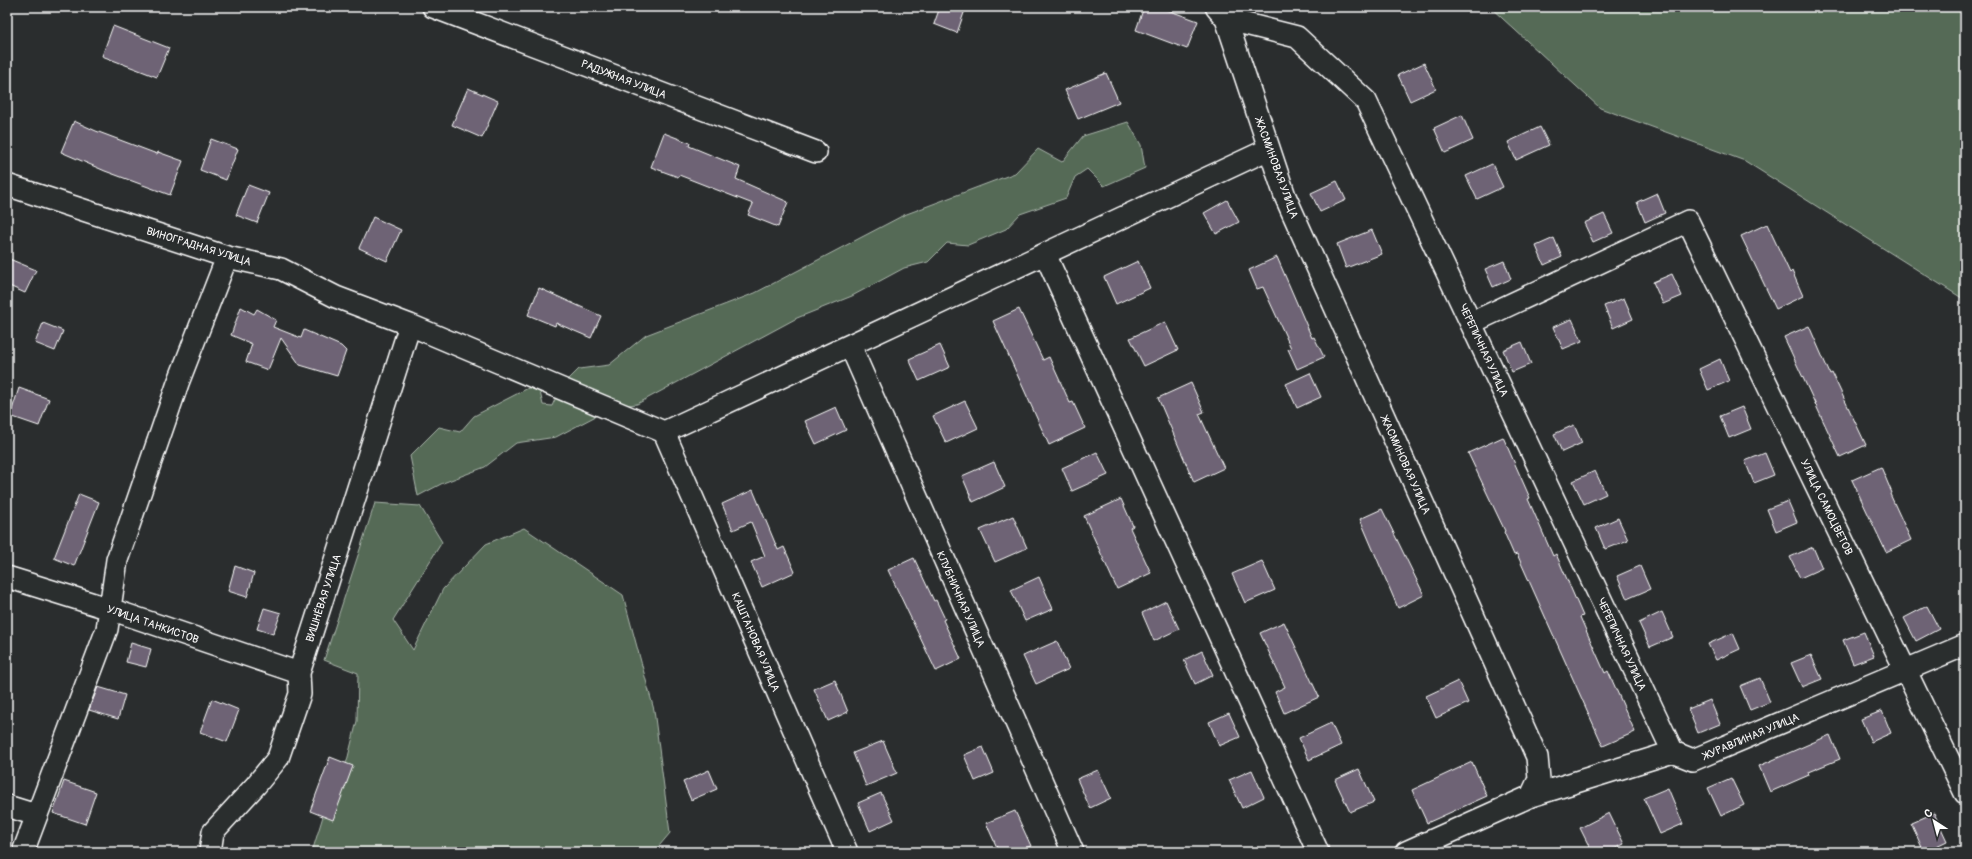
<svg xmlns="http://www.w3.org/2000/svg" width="1972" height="859" font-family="Pangolin,sans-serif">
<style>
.green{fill:#556b57;stroke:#aab5ab}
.building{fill:#6e6474;stroke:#fff}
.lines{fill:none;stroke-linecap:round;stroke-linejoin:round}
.minor-casing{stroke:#fff;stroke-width:24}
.minor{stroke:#2a2d2e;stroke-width:21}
.labels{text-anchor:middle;stroke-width:4;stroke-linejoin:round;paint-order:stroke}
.street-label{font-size:11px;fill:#fff;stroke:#2a2d2e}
</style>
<rect width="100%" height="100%" fill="#2a2d2e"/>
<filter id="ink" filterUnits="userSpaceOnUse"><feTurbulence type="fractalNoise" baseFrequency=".025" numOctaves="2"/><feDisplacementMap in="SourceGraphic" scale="8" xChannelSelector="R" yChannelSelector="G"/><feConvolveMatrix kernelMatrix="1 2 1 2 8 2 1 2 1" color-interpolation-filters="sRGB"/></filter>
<g filter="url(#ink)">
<path class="green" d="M1490,7H1965V300L1745,161L1600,108Z
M1128,122L1141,145L1145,168L1104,186L1087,169L1075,177L1066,198L1020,214L1006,229L968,245L947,243L928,262L904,268L852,296L797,318L637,404L613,407L556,437L516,443L485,467L443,483L418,496L410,456L439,427L460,432L474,416L538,383L543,405L552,406L560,388L579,369L609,365L646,335L755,293L904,215L1015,173L1038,149L1062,162L1083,136Z
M375,503L420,506L442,542L393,620L413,650L443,589L486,544L524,528L623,595L654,710L670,833L654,852H312L332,787L347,761L357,721L358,673L324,660Z"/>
<path class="building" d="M940,7H966L957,33L934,24Z
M1144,7H1159L1198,21L1187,49L1136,30Z
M113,26L169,48L157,77L102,56Z
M1424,63L1436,89L1410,101L1398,75Z
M1106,73L1119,102L1078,119L1065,90Z
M468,88L498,101L482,138L452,125Z
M1462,115L1473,140L1445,153L1434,128Z
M74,121L96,131L157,154L158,152L183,161L170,195L105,171L61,152Z
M1540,127L1549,145L1516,160L1508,142Z
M664,133L690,143L689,146L740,167L736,179L788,202L778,227L748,215L753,204L679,175L678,177L651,167Z
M211,139L238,149L226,180L200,170Z
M1492,164L1503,187L1477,199L1466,176Z
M1337,181L1346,200L1320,212L1311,193Z
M248,185L269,193L257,223L236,215Z
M1657,193L1665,213L1645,222L1637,202Z
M1227,200L1239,222L1216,234L1204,213Z
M1604,214L1613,233L1593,242L1584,223Z
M373,217L401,230L387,261L359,248Z
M1767,224L1790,273L1792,271L1803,296L1776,309L1741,236Z
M1372,230L1382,254L1346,268L1337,244Z
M1554,238L1562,257L1544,265L1536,246Z
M1277,257L1312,338L1314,337L1324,357L1297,369L1288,349L1291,348L1263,287L1257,289L1249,270Z
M7,258L36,270L25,293L7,285Z
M1138,261L1150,288L1116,304L1104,277Z
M1504,261L1511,279L1493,287L1485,269Z
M1672,274L1682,296L1663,304L1653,282Z
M539,288L601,316L591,338L556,323L555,326L528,315Z
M1624,298L1633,319L1613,328L1604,306Z
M241,307L254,314L257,309L276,320L273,327L301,338L304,330L341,346L346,351L337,376L300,365L281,338L268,370L246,362L252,344L231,335Z
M1019,309L1043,360L1049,357L1070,403L1073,402L1085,428L1049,445L993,321Z
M1572,319L1582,341L1563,349L1553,327Z
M1165,322L1178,350L1144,366L1130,338Z
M43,323L63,331L55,351L35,343Z
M1809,326L1830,374L1832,373L1866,445L1840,457L1784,337Z
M1522,342L1531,364L1512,372L1503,350Z
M940,345L950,367L919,381L909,359Z
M1720,359L1729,381L1708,390L1699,369Z
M1310,373L1321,397L1297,408L1286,384Z
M1191,383L1204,412L1199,414L1224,468L1194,482L1158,398Z
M19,388L49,399L39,426L10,416Z
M965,401L978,428L946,443L933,416Z
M836,407L846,430L816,444L805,421Z
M1742,407L1751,429L1729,438L1720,416Z
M1574,425L1582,443L1562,452L1554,434Z
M1503,437L1530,498L1528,499L1553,556L1556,554L1583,616L1580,617L1605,673L1608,671L1635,732L1603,746L1517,554L1514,555L1504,532L1505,531L1468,453Z
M1097,452L1108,475L1072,491L1062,468Z
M1765,453L1774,475L1754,483L1745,461Z
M994,462L1005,487L973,502L962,476Z
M1881,467L1892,493L1890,494L1911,540L1886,552L1852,480Z
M1595,471L1606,494L1584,504L1573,481Z
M753,490L778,550L784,547L795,572L762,587L751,562L765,556L751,522L733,530L722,504Z
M79,494L99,502L74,566L54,558Z
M1121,499L1133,526L1130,528L1151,573L1117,589L1084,516Z
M1788,501L1797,522L1776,531L1767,509Z
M1382,509L1424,595L1398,608L1360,519Z
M1013,516L1027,548L995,562L980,530Z
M1618,518L1628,540L1605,549L1596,528Z
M1813,547L1822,568L1800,578L1790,557Z
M914,558L934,601L936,600L945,619L943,620L961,659L936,671L888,570Z
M1262,561L1275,590L1245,603L1232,574Z
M235,566L254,573L247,597L228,591Z
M1640,566L1650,589L1627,599L1617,576Z
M1039,577L1053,609L1025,621L1011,590Z
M1166,601L1179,629L1154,641L1142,613Z
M1927,606L1939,629L1916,641L1904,618Z
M264,608L281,613L273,634L257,629Z
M1662,612L1673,637L1650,647L1639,623Z
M1284,622L1319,697L1284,713L1275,692L1285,687L1260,633Z
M1864,632L1874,656L1853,664L1843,640Z
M1733,633L1740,649L1716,660L1708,644Z
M1057,641L1069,669L1036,684L1023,656Z
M131,643L151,649L146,667L126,662Z
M1202,651L1213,675L1195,684L1184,660Z
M1811,655L1822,679L1802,687L1791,663Z
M1760,678L1770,702L1750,710L1740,686Z
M835,680L848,712L828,721L814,689Z
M1458,681L1468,703L1436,718L1426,696Z
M98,687L125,695L118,719L89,710Z
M212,699L239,710L227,742L200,732Z
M1710,700L1720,724L1698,733L1688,709Z
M1882,711L1891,733L1871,742L1861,719Z
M1229,713L1240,737L1219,746L1209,722Z
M1331,723L1341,745L1309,760L1299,738Z
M1830,735L1840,759L1808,772L1809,775L1770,792L1759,766Z
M883,741L897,773L866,786L853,753Z
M983,747L994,773L975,781L964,755Z
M330,757L353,766L333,820L310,811Z
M1472,762L1487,796L1427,823L1412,790Z
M1359,769L1374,802L1350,812L1335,780Z
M709,770L717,789L691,800L683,782Z
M1098,770L1111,798L1090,808L1077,779Z
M1252,770L1264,797L1242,808L1229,780Z
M1731,778L1744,805L1721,816L1708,788Z
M64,781L96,792L85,824L53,813Z
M1668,788L1683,824L1660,834L1644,798Z
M881,793L894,820L870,831L858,803Z
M1015,811L1031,846L1016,852H999L986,823Z
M1609,813L1624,844L1608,852H1592L1580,828Z
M1934,813L1947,841L1924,852L1911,823Z"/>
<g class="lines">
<defs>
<path id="minor" d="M433,7L816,152
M1216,7L1226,19L1285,196L1537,757L1539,779L1531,796L1406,852
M1226,19L1297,37L1366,101L1673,752
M7,185L227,257L281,269L336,297L410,325L664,432L1269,149
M1045,254L1318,852
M1471,323L1688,221L1965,793
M850,345L1073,852
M664,432L847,852
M7,577L110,609L299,673
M1531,796L1673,752L1693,760L1965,645
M7,806L36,815
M23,852L107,629L117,560L178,383L227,257
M210,852L213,832L256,785L278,758L300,694L299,673L410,325"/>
</defs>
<use href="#minor" class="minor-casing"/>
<use href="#minor" class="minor"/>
</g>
</g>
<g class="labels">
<g class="street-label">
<text transform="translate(624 79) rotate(21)" y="4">РАДУЖНАЯ УЛИЦА</text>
<text transform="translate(1277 168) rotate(70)" y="4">ЖАСМИНОВАЯ УЛИЦА</text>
<text transform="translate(199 246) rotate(17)" y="4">ВИНОГРАДНАЯ УЛИЦА</text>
<text transform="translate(1484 350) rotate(65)" y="4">ЧЕРЕПИЧНАЯ УЛИЦА</text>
<text transform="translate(1406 465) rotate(66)" y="4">ЖАСМИНОВАЯ УЛИЦА</text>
<text transform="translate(1827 507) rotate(64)" y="4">УЛИЦА САМОЦВЕТОВ</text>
<text transform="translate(323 598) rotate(-72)" y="4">ВИШНЁВАЯ УЛИЦА</text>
<text transform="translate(961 599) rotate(66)" y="4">КЛУБНИЧНАЯ УЛИЦА</text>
<text transform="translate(153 624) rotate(19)" y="4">УЛИЦА ТАНКИСТОВ</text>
<text transform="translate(756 642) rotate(67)" y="4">КАШТАНОВАЯ УЛИЦА</text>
<text transform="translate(1622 644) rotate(65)" y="4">ЧЕРЕПИЧНАЯ УЛИЦА</text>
<text transform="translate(1751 736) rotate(-23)" y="4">ЖУРАВЛИНАЯ УЛИЦА</text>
</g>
</g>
<rect width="1972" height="859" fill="none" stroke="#2a2d2e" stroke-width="24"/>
<rect x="12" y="12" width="1948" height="835" fill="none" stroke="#fff" stroke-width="1.5" filter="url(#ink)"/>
<g transform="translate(1934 821) rotate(324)" stroke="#2a2d2e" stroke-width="3" paint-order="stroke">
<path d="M0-3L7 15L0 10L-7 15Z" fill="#ffffff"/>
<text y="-6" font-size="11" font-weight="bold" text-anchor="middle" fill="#ffffff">С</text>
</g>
</svg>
